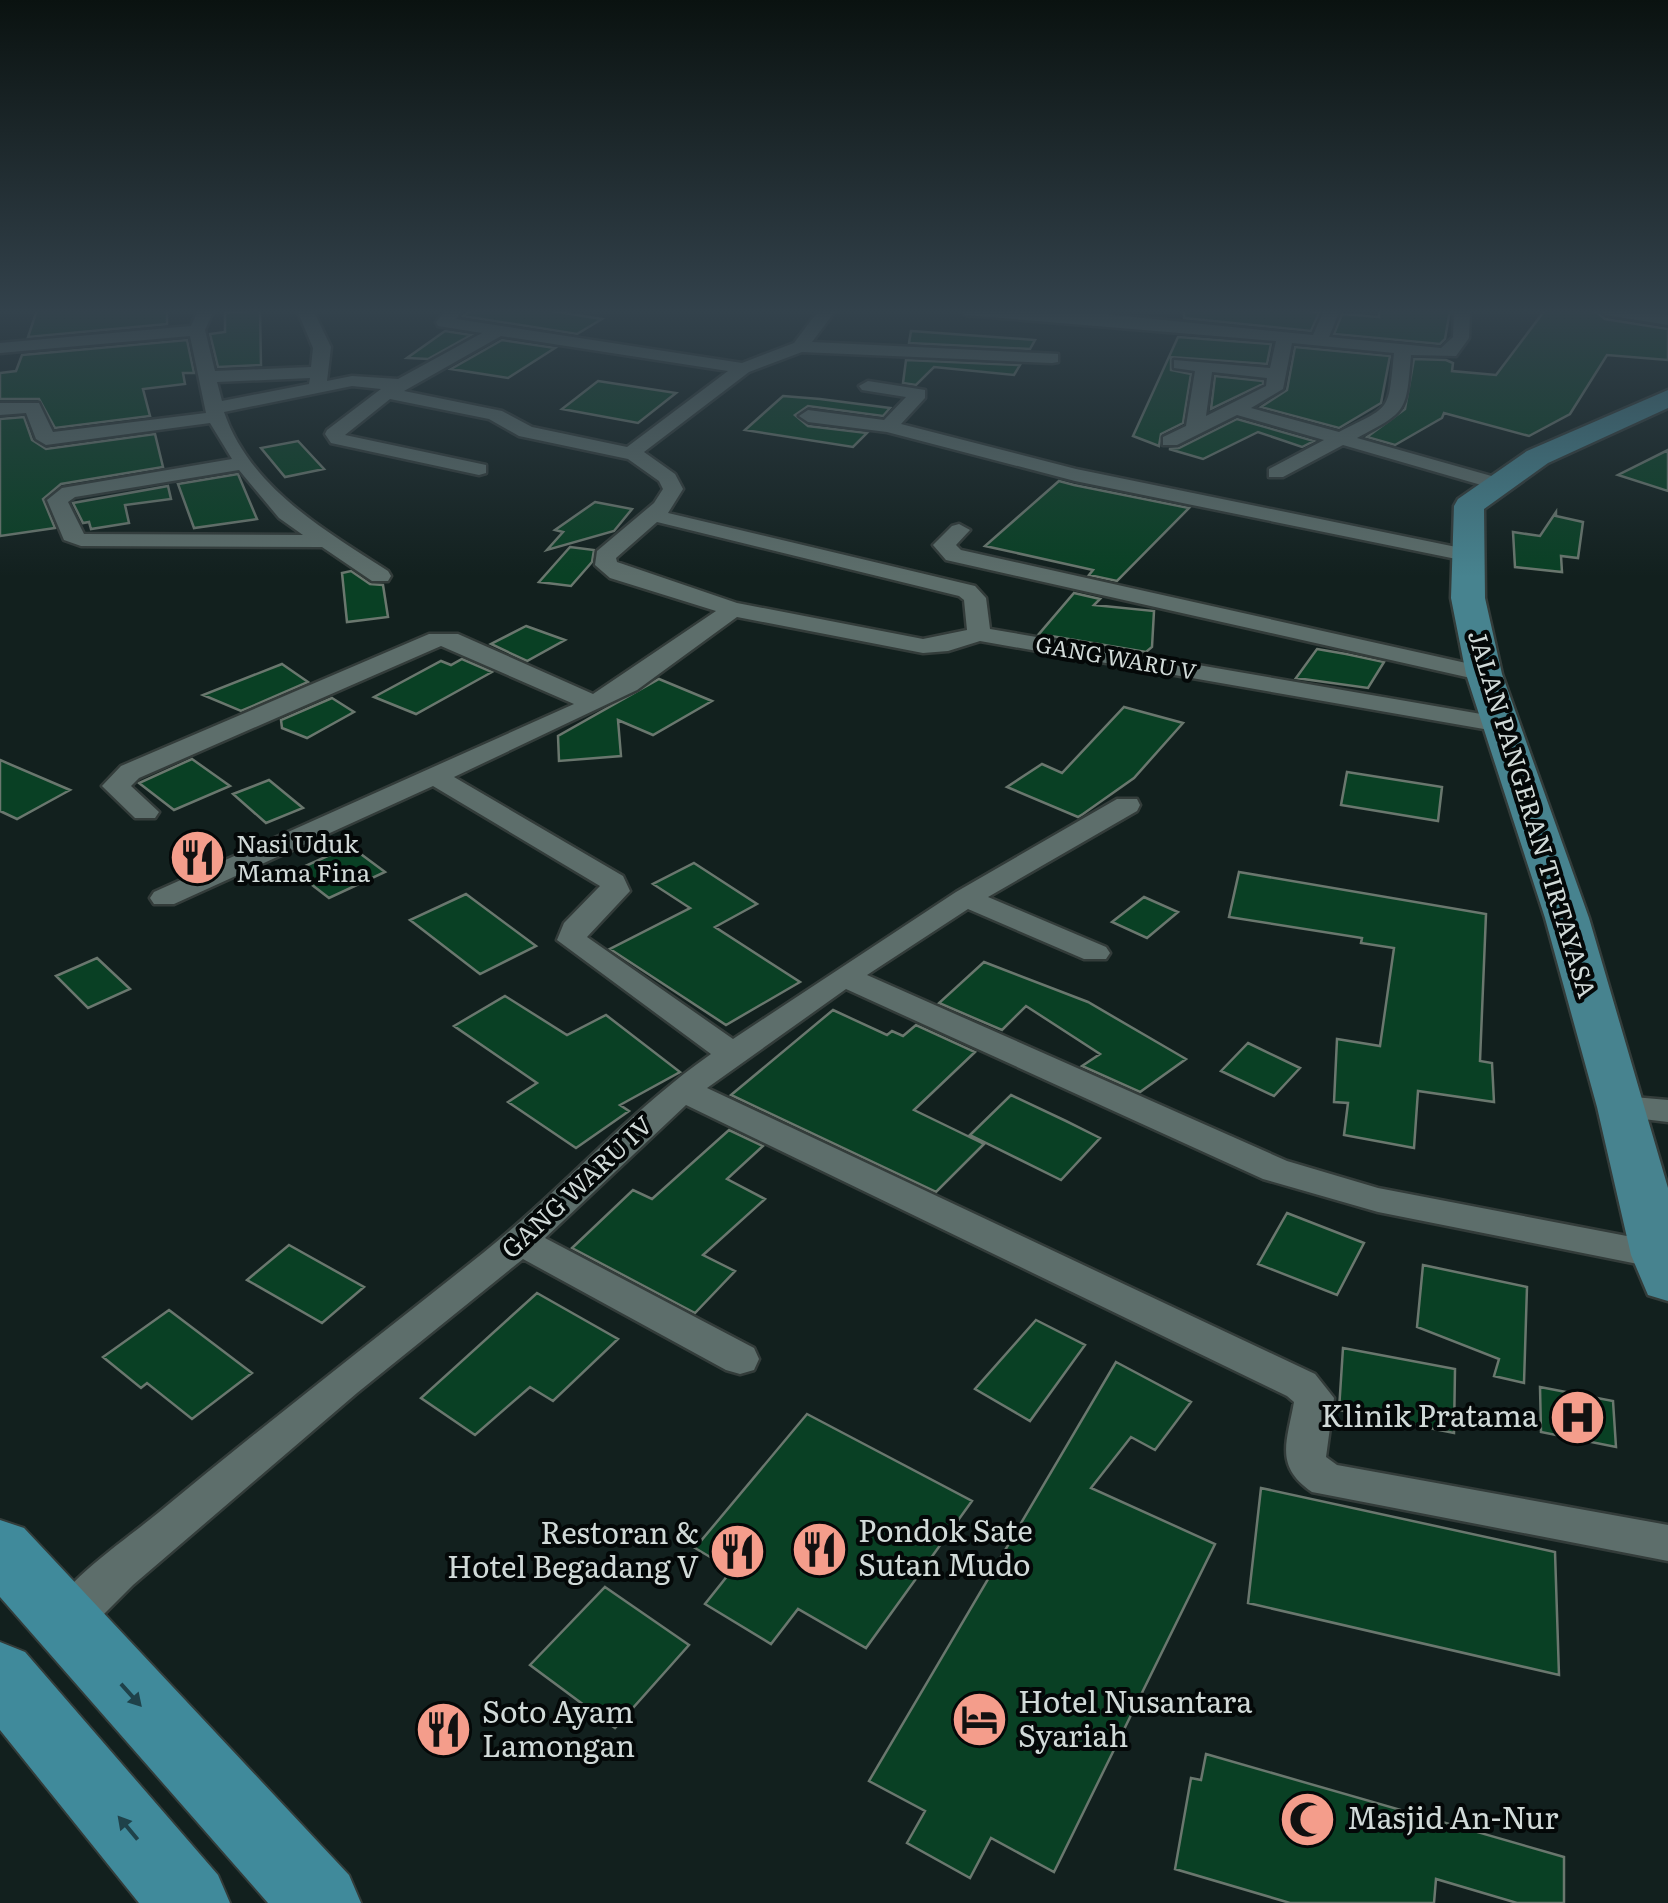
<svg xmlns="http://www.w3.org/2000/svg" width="1668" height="1903" font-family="Literata,serif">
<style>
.building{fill:#094024;stroke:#6a776e;stroke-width:2.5}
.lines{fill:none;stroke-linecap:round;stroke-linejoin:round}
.minor-casing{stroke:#333c3a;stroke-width:5}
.primary-casing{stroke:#333c3a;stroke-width:5}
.trunk-casing{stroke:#333c3a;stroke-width:4}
.minor{fill:#5d6e6b;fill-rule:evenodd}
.primary{fill:#47838f;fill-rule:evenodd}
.trunk{fill:#408a9b;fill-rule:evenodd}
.oneway{fill:#1f424a}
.labels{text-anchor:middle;stroke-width:8;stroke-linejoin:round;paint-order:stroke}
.far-street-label{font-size:22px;fill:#d1dad8;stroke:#040808}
.street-label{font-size:25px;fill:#d1dad8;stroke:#040808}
.poi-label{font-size:25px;fill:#d1dad8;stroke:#040808;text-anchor:start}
.near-poi-label{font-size:30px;fill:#d1dad8;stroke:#040808;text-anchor:start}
</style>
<rect width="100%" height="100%" fill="#12201e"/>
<path class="building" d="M37,310H167V324L28,337Z
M260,310L261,365L218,367L210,334L225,332V313Z
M473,310H545L602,319L577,334L463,316Z
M1184,310H1306L1319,313L1311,331L1184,318Z
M1379,310H1450L1445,339L1440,344L1334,334L1342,314L1379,317Z
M1545,310H1594L1605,319L1668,329V360L1607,355L1570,414L1529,436L1444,413L1442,418L1395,445L1367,437L1405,409L1414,359L1446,360L1453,363L1452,371L1496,375Z
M445,331L471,335L428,359L407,358Z
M911,331L1035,340L1030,349L909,343Z
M1178,337L1271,344L1267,364L1171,357V370L1191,374L1183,423L1161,434L1159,446L1133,436Z
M187,340L194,373H183L185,384L143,389L150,416L55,428L39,399H0V373L16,371L22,355Z
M502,340L555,348L508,378L451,369Z
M1295,347L1390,356L1381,403L1339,428L1261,407L1287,390Z
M906,360L1020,365L1014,375L934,367L916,385L903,383Z
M1215,376L1263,381V384L1211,409Z
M598,381L676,393L638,423L562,409Z
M783,396L820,399L890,408L883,416L808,406L795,415L808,426L867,433L853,447L745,430Z
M24,417L32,440L46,449L155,434L163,467L61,484L43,499L55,528L0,536V419Z
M1237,419L1314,441L1302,447L1258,432L1203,459L1169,449L1179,448Z
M298,441L324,469L285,477L261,448Z
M1668,450V491L1618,475Z
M238,474L257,519L194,528L178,484Z
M1059,481L1074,485L1189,508L1117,581L1089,575L1093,570L985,546Z
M168,486L171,499L125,505L129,523L91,529L89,522L83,523L73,503Z
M595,502L632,509L614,531L547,550L563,532L555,530Z
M1556,512V516L1583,522L1578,558L1561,556L1562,572L1515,567L1513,532L1540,536Z
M570,547L594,550L592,562L571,586L539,582Z
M351,571L370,584L383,585L388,617L347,622L342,573Z
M1074,593L1100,599L1094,605L1154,611L1152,647L1146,652L1039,634Z
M526,626L565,640L527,661L491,644Z
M1317,649L1346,654L1384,662L1368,688L1296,678Z
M462,659L492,672L416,714L374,697L441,661L451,665Z
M282,664L308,682L241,711L203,695Z
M659,679L712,701L653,735L618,720L621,756L559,761L558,736Z
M332,698L354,712L307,738L282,728L281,720Z
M1124,707L1183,723L1134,778L1083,814L1078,817L1007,787L1042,764L1062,773Z
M192,759L230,786L174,810L139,783Z
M0,760L70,790L17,819L0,811Z
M1347,772L1442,787L1438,821L1341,805Z
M269,780L303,808L266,823L233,794Z
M350,846L385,872L329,898L294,871Z
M694,863L757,904L715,927L800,982L726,1025L610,949L690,908L653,884Z
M1239,872L1486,914L1480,1061L1492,1063L1494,1102L1418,1091L1414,1148L1344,1135L1348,1103L1334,1102L1337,1039L1380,1046L1394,948L1361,943L1362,938L1229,917Z
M466,894L536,946L480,974L410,920Z
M1144,897L1178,912L1147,938L1112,922Z
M97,958L130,989L88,1008L56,976Z
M984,962L1088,1002L1186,1059L1140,1092L1082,1066L1100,1054L1026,1006L1002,1030L939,1003Z
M505,996L567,1035L606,1015L680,1072L620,1105L629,1111L576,1148L508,1102L537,1083L454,1026Z
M833,1010L887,1035L892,1031L903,1036L916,1025L975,1052L914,1110L984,1144L936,1192L731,1095Z
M1248,1043L1300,1068L1274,1096L1221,1071Z
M1011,1095L1066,1121L1100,1138L1061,1180L970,1135Z
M729,1130L763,1146L727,1179L765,1199L703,1255L735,1271L695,1313L572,1248L633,1190L652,1199Z
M1287,1213L1364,1243L1337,1295L1258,1264Z
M289,1245L364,1287L322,1323L247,1280Z
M1423,1265L1527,1287L1524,1383L1494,1376L1499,1359L1417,1327Z
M537,1293L618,1339L553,1401L530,1387L475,1435L421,1398Z
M169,1310L252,1373L192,1419L147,1383L141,1388L103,1357Z
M1036,1320L1085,1345L1030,1421L975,1389Z
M1343,1348L1455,1369L1454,1433L1339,1410Z
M1116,1362L1191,1402L1155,1450L1131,1437L1091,1488L1215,1544L1054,1872L991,1838L970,1878L907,1843L925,1811L869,1781Z
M1540,1387L1613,1401L1616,1447L1541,1432Z
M807,1414L972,1501L866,1648L798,1609L771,1644L705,1604L732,1570L695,1548Z
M1261,1488L1555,1552L1559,1675L1248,1603Z
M605,1587L689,1645L615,1728L530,1665Z
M1206,1754L1564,1857V1903H1517L1436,1879L1434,1903H1290L1175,1869L1191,1778L1201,1780Z"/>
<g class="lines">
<defs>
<path id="minor" d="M198,310H214L205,330L215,371L311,367L313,348L297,310H313L331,347L327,381L352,376L398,379L482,333L438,326L436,322L446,310H463L456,319L742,363L794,343L819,310H836L812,342L1058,354V362L1052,363L802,352L749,372L644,452L675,474L683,489L668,513L975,586L986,598L990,629L1510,719L1514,724L1510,729L1501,732L980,641L948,651L923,653L737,617L637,690L454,777L623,876L630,891L587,937L733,1039L956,892L1117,799H1137L1140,805L1137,811L988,897L1106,947L1110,953L1106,959H1084L968,909L867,975L1287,1161L1378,1188L1658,1242L1668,1245V1265L1658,1268L1378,1212L1263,1179L846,989L707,1088L1315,1374L1334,1398L1326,1457L1337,1465L1668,1525V1561L1312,1492C1274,1466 1287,1442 1294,1402L1287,1396L686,1105L545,1238L754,1348L759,1359L754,1370L740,1374L726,1370L523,1259L357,1393L133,1585L82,1636L66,1642L50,1636L44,1622C62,1582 124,1541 158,1513C265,1424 374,1340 483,1253C562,1190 628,1112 711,1054L557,940L564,923L600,886L433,786L174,904H154L150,898L154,892L574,704L441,646L139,778L131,786L159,812L155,818H135L102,786L121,766L429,634H458L593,694L716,611L610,578L595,565L597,551L654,503L663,489L659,481L628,459L519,436L489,419L390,399L345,435L486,465V473L479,475L331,443L325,434L327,430L381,389L352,386L224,412C250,488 326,531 388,571L391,576L388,581H372L322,547L81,546L64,540L47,500L62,488L232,459L210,423L46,445L36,439L26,413L0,415V403H39L53,432L206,413L190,336L0,353V343L191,326ZM501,336L728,371L627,447L532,427L502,411L404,391ZM310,378L309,384L222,401L217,382ZM239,470L279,518L303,535L84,534L68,502L75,497ZM657,522L959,596L964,600L967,630L923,639L737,603L617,562L616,558Z
M958,310L1104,314L1313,335L1324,310H1340L1329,337L1441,348L1453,337L1454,310H1470L1469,338L1456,356L1411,355C1406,412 1408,411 1357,438L1502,479L1505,483L1495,489L1343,445L1283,477H1269V469L1324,440L1237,415L1177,445H1163V437L1186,426L1195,371L1174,368V360L1270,368L1276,341L966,315ZM1292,343L1394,353C1388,413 1392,405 1339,432L1251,408L1283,389ZM1212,372L1267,378L1266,386L1206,416Z
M1598,310L1668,315V325L1606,315Z
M868,381L925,390V398L901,424L1076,469L1466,549L1477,555L1466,561L1075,481L887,432L808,422L799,416L808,410L884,420L906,397L862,390L859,386Z
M959,524L970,530L956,545L961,550L1484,667L1496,674L1484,681L946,560L933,545L952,526Z
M1622,1096L1668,1100V1122L1610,1115L1605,1107L1610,1099Z"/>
<path id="primary" d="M1668,390V408L1548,463L1484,509L1485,598L1502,674L1589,918L1668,1188V1301L1648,1295L1631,1255L1597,1107L1545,918L1466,674L1451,598L1454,506L1458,499L1527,451Z"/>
<path id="trunk" d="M0,1520L24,1528L349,1875L361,1903H268L0,1597Z
M0,1642L25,1652L218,1875L230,1903H139L0,1730Z"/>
</defs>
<use href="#minor" class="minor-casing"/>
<use href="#primary" class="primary-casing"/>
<use href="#trunk" class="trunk-casing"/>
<use href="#minor" class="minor"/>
<use href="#primary" class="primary"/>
<use href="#trunk" class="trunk"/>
</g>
<defs><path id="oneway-solid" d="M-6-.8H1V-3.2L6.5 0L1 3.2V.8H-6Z" transform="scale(2.5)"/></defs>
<g class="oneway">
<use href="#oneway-solid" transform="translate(131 1695) rotate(48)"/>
<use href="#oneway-solid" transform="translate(128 1828) rotate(-130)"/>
</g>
<linearGradient id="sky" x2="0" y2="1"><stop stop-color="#0a1210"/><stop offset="0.54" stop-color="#33424c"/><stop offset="1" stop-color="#33424c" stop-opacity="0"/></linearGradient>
<rect width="1668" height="577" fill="url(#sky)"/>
<defs>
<symbol id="restaurant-disc" viewBox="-11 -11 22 22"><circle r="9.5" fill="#f49d8b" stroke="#040808"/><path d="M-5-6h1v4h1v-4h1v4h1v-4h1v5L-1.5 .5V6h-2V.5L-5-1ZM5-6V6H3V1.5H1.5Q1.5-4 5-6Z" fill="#111"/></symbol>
<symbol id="hospital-disc" viewBox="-11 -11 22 22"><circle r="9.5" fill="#f49d8b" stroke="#040808"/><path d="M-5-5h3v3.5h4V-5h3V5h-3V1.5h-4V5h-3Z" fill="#111"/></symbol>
<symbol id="hotel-disc" viewBox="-11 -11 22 22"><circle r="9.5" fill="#f49d8b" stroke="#040808"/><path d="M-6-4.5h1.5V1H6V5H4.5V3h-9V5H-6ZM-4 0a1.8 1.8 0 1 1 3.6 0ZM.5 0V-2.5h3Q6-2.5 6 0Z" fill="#111"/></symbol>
<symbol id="mosque-disc" viewBox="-11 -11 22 22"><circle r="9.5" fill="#f49d8b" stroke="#040808"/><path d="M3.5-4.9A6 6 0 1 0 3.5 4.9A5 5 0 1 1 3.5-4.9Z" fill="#111"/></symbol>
</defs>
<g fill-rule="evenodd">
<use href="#restaurant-disc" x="166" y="826" width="63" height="63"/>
<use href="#hospital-disc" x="1546" y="1386" width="63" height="63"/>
<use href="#restaurant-disc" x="788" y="1518" width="63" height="63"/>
<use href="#restaurant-disc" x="706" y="1520" width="63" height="63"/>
<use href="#hotel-disc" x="948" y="1688" width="63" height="63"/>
<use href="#restaurant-disc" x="412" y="1698" width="63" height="63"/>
<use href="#mosque-disc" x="1276" y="1788" width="63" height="63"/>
</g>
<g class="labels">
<g class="far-street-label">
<text transform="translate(1116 658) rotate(10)" y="8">GANG WARU V</text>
</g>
<g class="street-label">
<text transform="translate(1532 814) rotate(73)" y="9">JALAN PANGERAN TIRTAYASA</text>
<text transform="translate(577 1187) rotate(-43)" y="9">GANG WARU IV</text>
</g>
<g class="poi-label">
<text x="236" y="853">Nasi Uduk<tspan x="236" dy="29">Mama Fina</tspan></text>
</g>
<g class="near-poi-label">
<text x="1538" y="1427" text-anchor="end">Klinik Pratama</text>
<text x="858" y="1542">Pondok Sate<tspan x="858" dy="34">Sutan Mudo</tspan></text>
<text x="699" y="1544" text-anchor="end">Restoran &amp;<tspan x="699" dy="34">Hotel Begadang V</tspan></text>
<text x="1018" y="1713">Hotel Nusantara<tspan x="1018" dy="34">Syariah</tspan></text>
<text x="482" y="1723">Soto Ayam<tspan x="482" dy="34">Lamongan</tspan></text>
<text x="1347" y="1829">Masjid An-Nur</text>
</g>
</g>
</svg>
